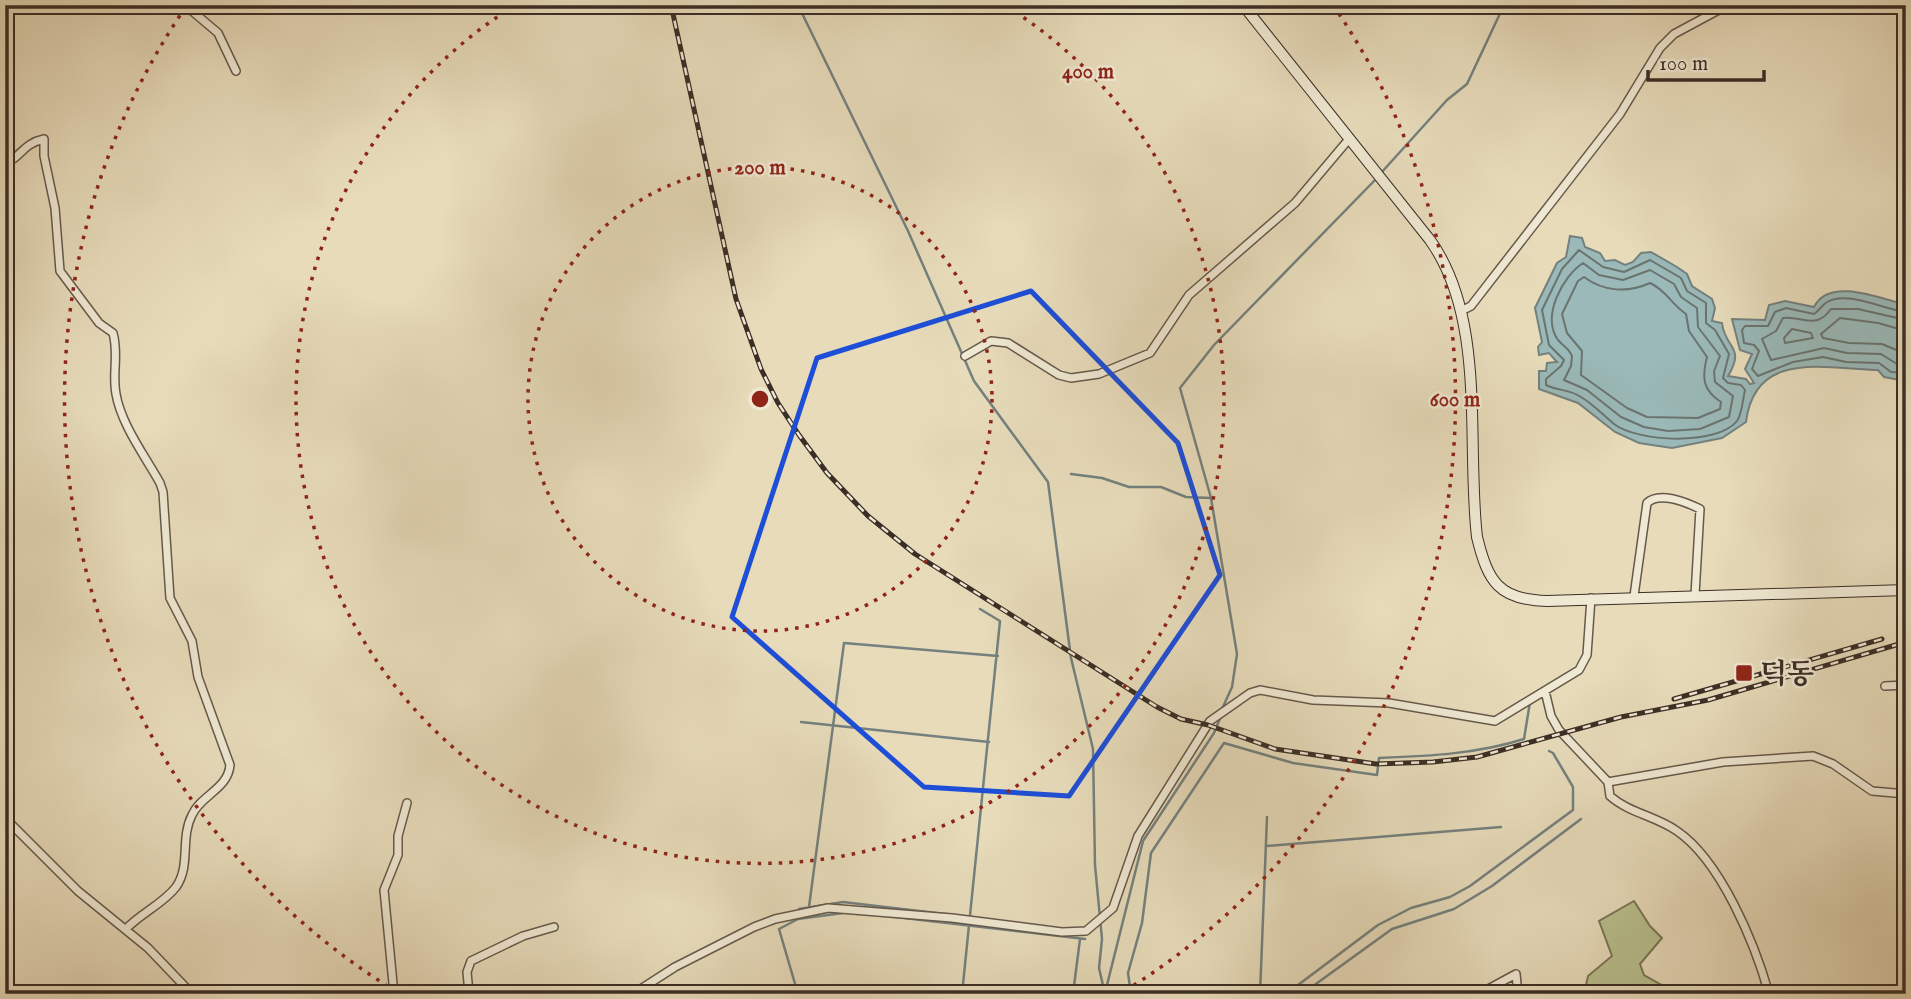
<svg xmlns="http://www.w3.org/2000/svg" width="1911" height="999" font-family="'IM FELL English','Noto Serif KR',serif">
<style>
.green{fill:#b8bf8d;stroke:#7a765a;stroke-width:2}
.water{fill:#9ab9b8;stroke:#74817e;stroke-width:2}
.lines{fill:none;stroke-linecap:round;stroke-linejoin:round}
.shore{stroke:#6a746f;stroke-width:2}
.stream{stroke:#74817e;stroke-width:2.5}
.street-casing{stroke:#66594b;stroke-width:10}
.secondary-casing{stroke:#3b2e26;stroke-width:12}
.street{stroke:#efe8d2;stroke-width:7}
.secondary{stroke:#efe8d2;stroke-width:10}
.rail-casing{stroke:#3b2e26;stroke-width:5}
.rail{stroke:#efe8d2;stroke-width:2.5;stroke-dasharray:8;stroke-linecap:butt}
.marked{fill:none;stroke:#1d4ed8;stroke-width:5;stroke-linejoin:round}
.ring{fill:none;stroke:#8f2418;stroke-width:3.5;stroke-dasharray:3.5 7}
.poi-dot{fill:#8f2418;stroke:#efe8d2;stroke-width:2.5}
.labels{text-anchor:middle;stroke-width:5;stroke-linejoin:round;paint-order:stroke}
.poi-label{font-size:28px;font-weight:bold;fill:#3b2e26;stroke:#efe8d2;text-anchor:start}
.centre{fill:#8f2418;stroke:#efe8d2;stroke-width:3.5}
.ring-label{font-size:21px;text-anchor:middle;font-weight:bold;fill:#8f2418;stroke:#efe8d2;stroke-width:5;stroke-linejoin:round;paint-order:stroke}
</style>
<rect width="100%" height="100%" fill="#e7dbba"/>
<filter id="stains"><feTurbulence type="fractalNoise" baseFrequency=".00286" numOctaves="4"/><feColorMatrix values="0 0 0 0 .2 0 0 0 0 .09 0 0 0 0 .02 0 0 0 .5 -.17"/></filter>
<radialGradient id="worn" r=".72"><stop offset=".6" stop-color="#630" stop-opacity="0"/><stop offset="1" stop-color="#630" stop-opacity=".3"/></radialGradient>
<path class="green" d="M1634,901L1650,926L1662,938L1640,964L1644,975L1665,987L1662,994H1584L1588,976L1612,956L1599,921Z"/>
<path class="water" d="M1570,236L1582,238L1585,247L1600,253L1605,261L1615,260L1625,265L1633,262L1641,253L1651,252L1677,267L1687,274L1692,286L1712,299L1715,308L1712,321L1722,323C1725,349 1746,346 1728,376L1746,379L1750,384L1754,383L1745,369L1752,354L1740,350L1732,319L1765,320L1769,305L1785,301L1814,307C1829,276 1882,299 1906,305V381L1884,377L1878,370C1826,369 1755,349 1746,422L1722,438L1672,448L1639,443L1615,432L1578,403L1539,389V371H1546L1547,363L1557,362L1549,353L1539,355L1538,347L1542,342L1535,308L1557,263L1566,257Z"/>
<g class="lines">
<path class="shore" d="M1579,250L1603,267L1624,272L1650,260L1681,278L1687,291L1706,303V323L1715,330L1729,354L1723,378L1728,383L1741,385L1745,390C1743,398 1742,414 1737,421C1717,446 1637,442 1614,424C1603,415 1593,404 1581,397C1570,389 1557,391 1546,385V379L1561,366L1564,360L1549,345L1542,310L1562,269Z
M1583,263L1599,275L1623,280L1650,270L1674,284L1681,297L1697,308L1698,327L1720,356L1714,371L1715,382L1733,396L1729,417L1700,429L1668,431L1644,427L1621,417L1587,390L1564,380L1571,366L1572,356C1569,348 1563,346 1558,340C1541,316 1563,276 1583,263Z
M1584,277C1604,292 1628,293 1650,283C1666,290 1671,304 1686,314L1689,331L1707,357C1702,377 1702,390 1721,402L1720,409L1698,418L1647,417L1627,408L1581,375L1582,351L1567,333L1562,314L1578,281Z
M1906,312C1885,310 1847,290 1827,302C1821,306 1820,310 1814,314L1786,308L1775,312L1768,326H1745L1742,330L1744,343L1754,345L1759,351L1752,369L1758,376L1793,362L1823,357L1846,362L1879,363L1891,372L1906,373
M1906,320L1858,309H1831C1816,330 1804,316 1783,318L1776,331L1762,339L1771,360L1824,348L1847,353L1881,354L1897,364L1906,365
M1792,329L1811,333L1813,338L1785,343L1784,338Z
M1906,331L1878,323L1840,318L1821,334L1823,338L1849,343L1882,344L1906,354"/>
<path class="stream" d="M798,5L908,231L974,381L1048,482L1071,658L1093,749L1095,865L1102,939L1099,968L1105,994
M1381,173L1447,100L1467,84L1504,5
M1071,474L1102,478L1129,487H1161L1186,497L1211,498
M1222,709L1232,687L1237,654L1211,498L1180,388L1214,345L1377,178
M801,722L989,742
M1266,846L1501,827
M809,907L844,643L998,656
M799,909L843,902L953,915
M878,915L1085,939
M1105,993L1143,841L1214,733L1221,716
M798,994L779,929L798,919L843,913
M962,994L1000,621L980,609
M1073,994L1080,939
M1131,994L1128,973L1142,923L1151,853L1224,743L1293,763L1377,775L1379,758C1428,756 1477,754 1524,739L1530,702
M1260,994L1267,817
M1286,994L1378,925L1411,908L1450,897L1470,886L1573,810V787L1553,753L1549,751
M1302,994L1392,929L1454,909L1492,886L1581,819"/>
<defs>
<path id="street" d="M185,5L218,33L236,71
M5,162C21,159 21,144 44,139V156L55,208L60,271L99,323L113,333C119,354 112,373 116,394C121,424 145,456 160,483L163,492L170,598L192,641L198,677L230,765C228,789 201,795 192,815C180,838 191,866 176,887C163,904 141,913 126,929
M1463,310L1471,306L1620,114L1660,48L1674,34L1728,5
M965,356L991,341L1008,343L1059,375L1071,378L1099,374L1150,353L1189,295L1295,203L1349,139
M1634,596L1647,503C1659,491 1686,502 1700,509L1695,595
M1885,686L1906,685
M1545,691L1551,716L1559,730L1608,782L1610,796C1629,813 1656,816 1677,831C1721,861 1755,944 1769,994
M1608,782L1723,762L1813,756L1833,764L1872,791L1906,794
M5,818L78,891L148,948L192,994
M469,993L467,972L471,961L523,936L554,927
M394,994L384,890L398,855V836L407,803
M633,994L675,967L754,927L775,919L828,908L952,918L1062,932L1086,931L1113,908L1138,836L1210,721L1250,693L1260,690L1313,700L1389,703L1495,721L1579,670L1587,655L1591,598
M1479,994L1516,974L1518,994"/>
<path id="secondary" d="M1243,5L1430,240C1487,320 1466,442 1477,537C1488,582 1499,600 1547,601L1906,590"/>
</defs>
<use href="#street" class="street-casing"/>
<use href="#secondary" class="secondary-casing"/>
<use href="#street" class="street"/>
<use href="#secondary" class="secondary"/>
<defs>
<path id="rail" d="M671,5L736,299L761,369L778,403L799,435L827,473L868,516L915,554L1157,707L1181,719L1208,725L1275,749L1376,764L1433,762L1477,757L1621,717L1708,700L1906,642
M1674,699L1882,639"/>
</defs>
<use href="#rail" class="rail-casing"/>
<use href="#rail" class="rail"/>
</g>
<path class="marked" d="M1031,291L1178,443L1220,575L1069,796L924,787L732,617L817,358Z"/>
<g class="ring">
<circle cx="760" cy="399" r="232"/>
<path d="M1006 6A464 464 0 1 1 514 6"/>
<path d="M397 992A695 695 0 0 1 187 5M1333 5A695 695 0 0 1 1123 992"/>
</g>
<rect class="poi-dot" x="1735" y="664" width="18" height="18" rx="3.5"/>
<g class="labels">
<g class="poi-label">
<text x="1760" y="683">덕동</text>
</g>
</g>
<circle cx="760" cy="399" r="10" class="centre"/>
<g class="ring-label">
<text x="1088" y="78">400 m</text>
<text x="760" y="174">200 m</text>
<text x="1455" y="406">600 m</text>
</g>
<rect width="1911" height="999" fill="none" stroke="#e7dbba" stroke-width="28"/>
<rect x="7" y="7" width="1897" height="985" fill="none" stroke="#3b2e26" stroke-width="3.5"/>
<rect x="14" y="14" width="1883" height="971" fill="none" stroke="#3b2e26" stroke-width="2"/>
<path d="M1648 70v10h116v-10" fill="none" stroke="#3b2e26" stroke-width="3.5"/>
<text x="1659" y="70" font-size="21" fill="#3b2e26" stroke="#efe8d2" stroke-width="5" paint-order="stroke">100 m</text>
<rect width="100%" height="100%" filter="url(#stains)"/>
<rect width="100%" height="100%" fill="url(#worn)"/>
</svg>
